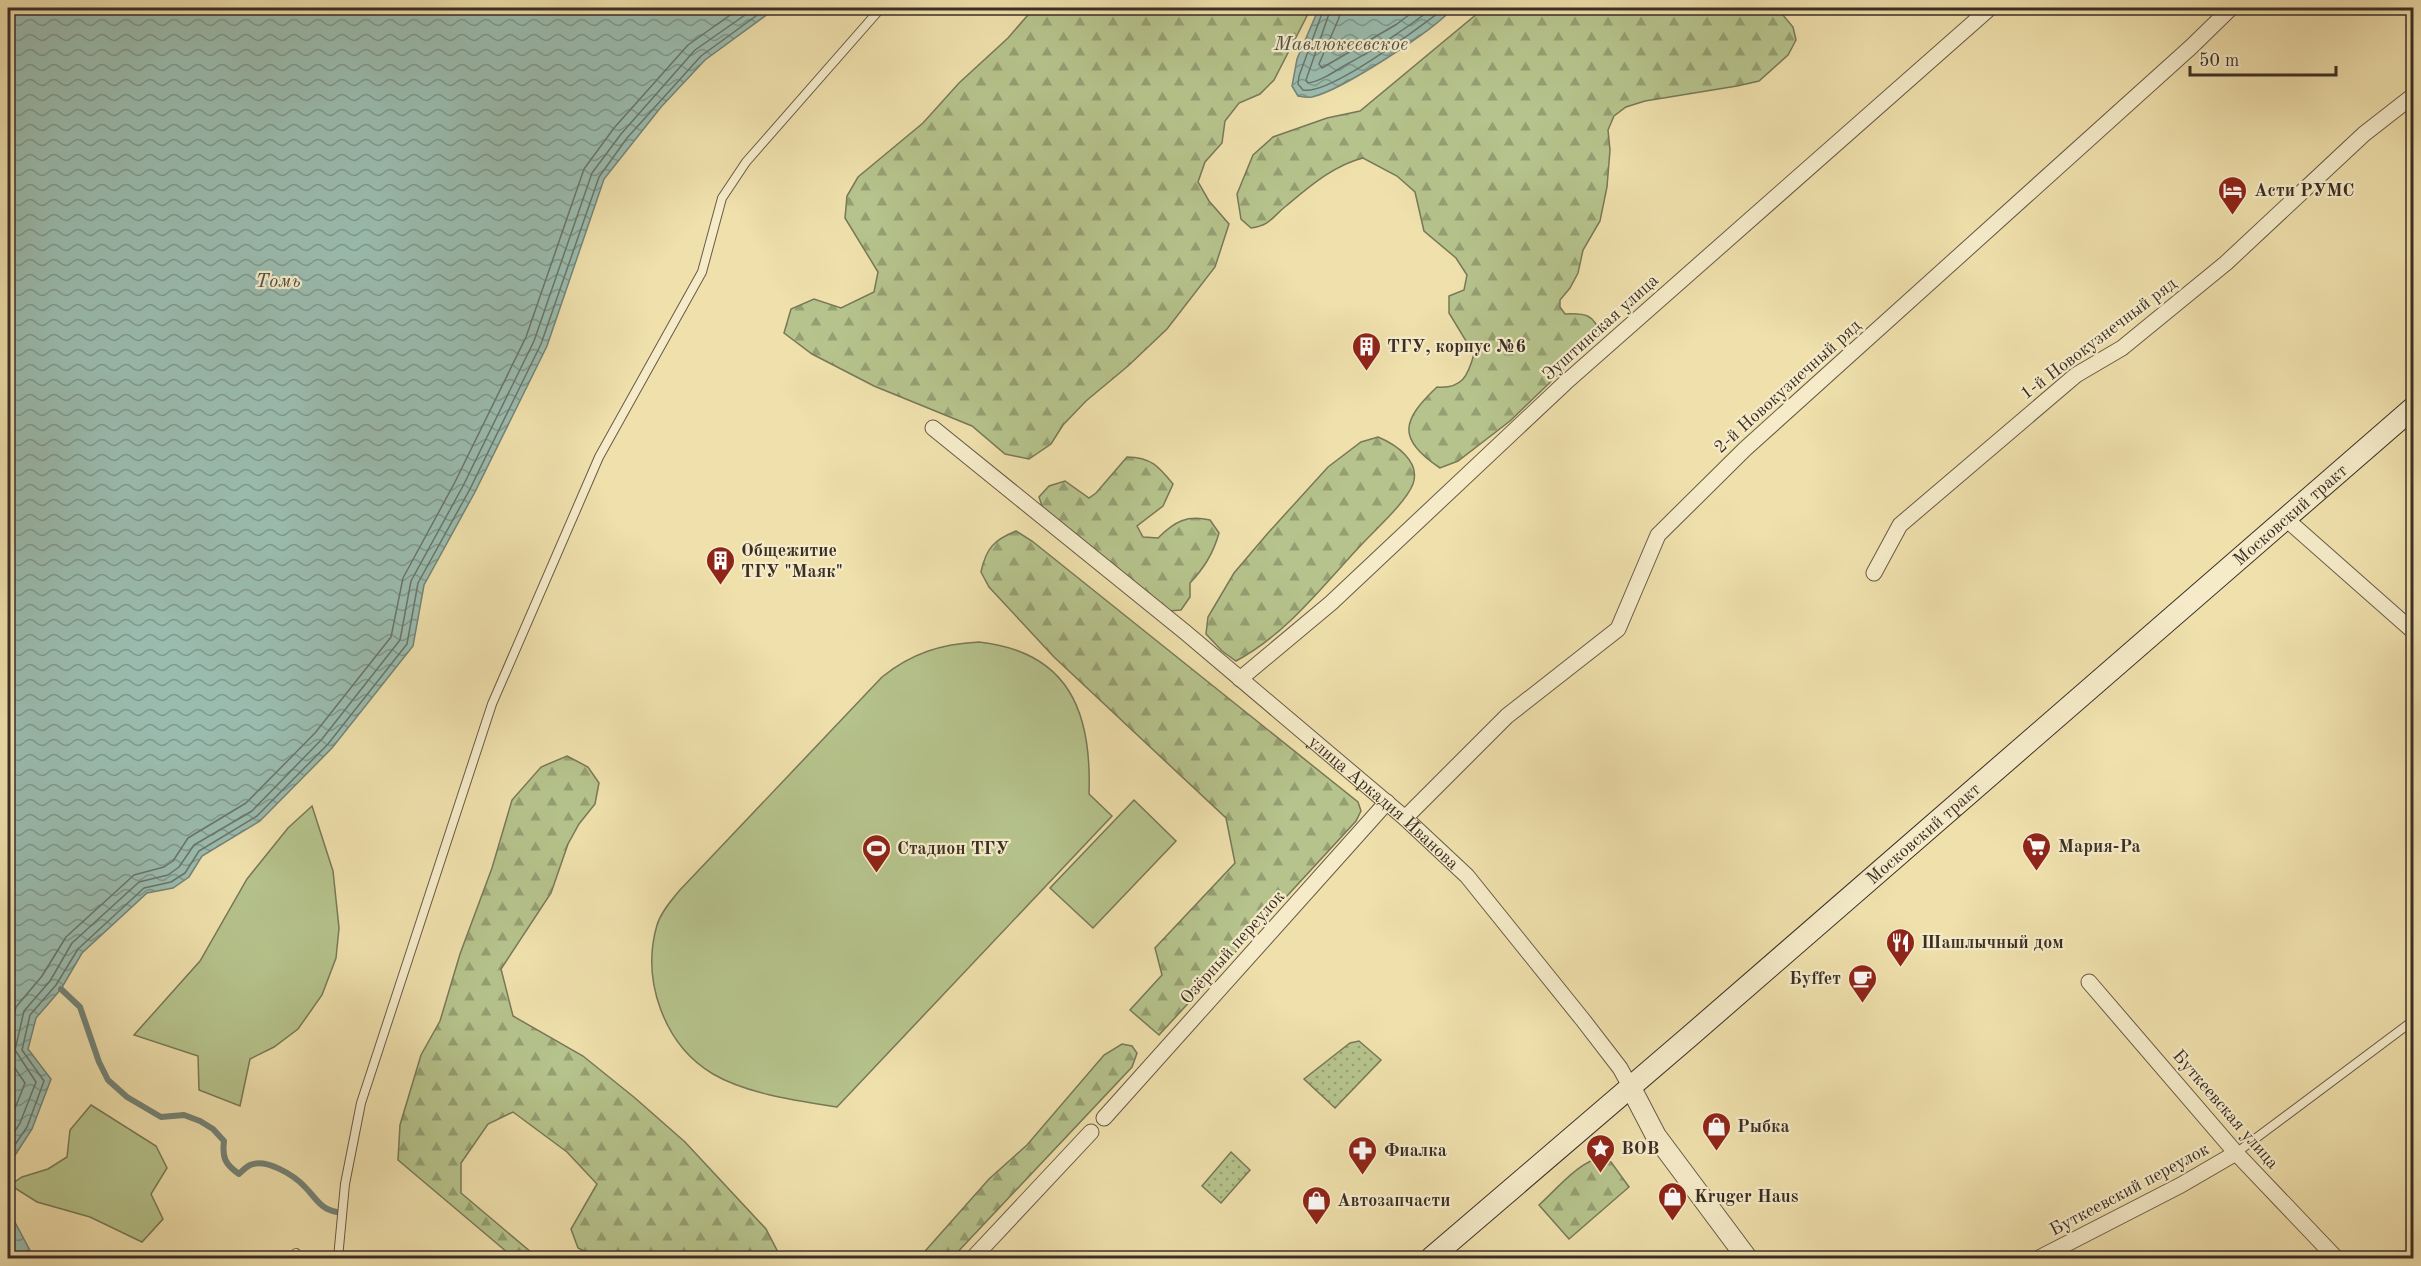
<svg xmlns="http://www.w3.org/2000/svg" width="2421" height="1266" font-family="'Old Standard TT',serif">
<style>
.grass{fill:#b6c38c;stroke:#787858;stroke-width:1.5}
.forest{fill:url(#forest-firs);stroke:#787858;stroke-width:1.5}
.park{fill:url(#park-dots);stroke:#787858;stroke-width:1.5}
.water{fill:url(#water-waves);stroke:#748378;stroke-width:1.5}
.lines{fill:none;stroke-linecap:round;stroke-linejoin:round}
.shore{stroke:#6a756a;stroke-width:1.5}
.stream{stroke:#748378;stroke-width:6}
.service-casing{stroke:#685a47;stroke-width:10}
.minor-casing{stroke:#685a47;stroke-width:17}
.tertiary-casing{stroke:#685a47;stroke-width:22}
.secondary-casing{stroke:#3b2e25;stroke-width:23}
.service{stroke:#f5ebc9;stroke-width:8}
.minor{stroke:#f5ebc9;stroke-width:15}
.tertiary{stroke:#f5ebc9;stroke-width:20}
.secondary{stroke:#f5ebc9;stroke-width:21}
.labels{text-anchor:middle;stroke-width:4.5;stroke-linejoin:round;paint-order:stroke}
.poi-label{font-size:18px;font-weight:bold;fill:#3b2e25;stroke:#f5ebc9;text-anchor:start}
.street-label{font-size:18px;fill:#3b2e25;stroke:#f5ebc9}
.water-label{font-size:20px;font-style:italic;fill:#535248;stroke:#f5ebc9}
</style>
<defs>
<pattern id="forest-firs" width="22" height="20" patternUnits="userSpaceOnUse" patternTransform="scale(1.5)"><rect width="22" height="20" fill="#b6c38c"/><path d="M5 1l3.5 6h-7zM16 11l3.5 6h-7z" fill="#959f72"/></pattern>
<pattern id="park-dots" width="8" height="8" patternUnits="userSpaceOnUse" patternTransform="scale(1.5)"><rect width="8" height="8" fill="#b6c38c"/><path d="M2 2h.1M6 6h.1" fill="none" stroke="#959f72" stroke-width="1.8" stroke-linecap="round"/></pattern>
<pattern id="water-waves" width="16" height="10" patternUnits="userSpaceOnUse" patternTransform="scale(1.5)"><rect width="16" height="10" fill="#9abcaf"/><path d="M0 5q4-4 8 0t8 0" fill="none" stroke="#7f998e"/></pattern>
</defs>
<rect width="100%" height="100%" fill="#efe0ac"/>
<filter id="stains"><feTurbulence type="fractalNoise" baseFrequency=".00333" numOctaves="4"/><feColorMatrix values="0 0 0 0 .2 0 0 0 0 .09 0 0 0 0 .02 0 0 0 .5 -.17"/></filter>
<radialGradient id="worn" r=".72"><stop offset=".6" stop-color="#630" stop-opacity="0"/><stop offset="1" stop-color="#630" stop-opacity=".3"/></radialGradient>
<path class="grass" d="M979,642C1069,652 1092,712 1089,794L1112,816L837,1107C799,1101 747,1094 713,1074C664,1045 641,980 657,925C661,912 671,901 679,891L882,677C912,653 941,644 979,642Z
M1134,800L1176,841L1093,928L1050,888Z
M312,806L333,871L339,928L336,958L322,995L298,1029L274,1047L250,1059L240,1106L199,1090L198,1056L134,1035L200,961L247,879L288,828Z
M91,1105L156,1146L167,1168L151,1194L163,1219L142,1242L90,1217L37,1202L10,1185L22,1177L48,1169L67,1157L70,1130Z"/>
<path class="forest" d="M1034,8H1311L1274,80L1260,94L1239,103L1225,121L1222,143L1205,162L1198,182L1209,201L1229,224L1215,267L1167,329L1128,366L1086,401L1063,425L1051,444L1029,459L1005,454L972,426L874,386L812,354L784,333L791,309L814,299L841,308L874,292L878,272L845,218L847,196L858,177L923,123L959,83L1008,38Z
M1484,8H1777L1793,27L1796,40L1788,55L1759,81L1737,86L1645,101L1626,107L1614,116L1608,130L1610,150L1607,187L1600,221L1583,250L1578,273L1570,288L1560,300V307L1565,314C1584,313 1596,314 1599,335L1510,421L1458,461L1440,468C1396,439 1402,420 1437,387C1462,389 1468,376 1474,354L1449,313V296L1464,290L1467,275L1456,258L1424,231L1415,192L1397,176L1363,158C1334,165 1309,187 1286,206C1272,217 1271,225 1251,228L1241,219L1237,194L1253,155L1273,137L1327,118L1360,111Z
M1378,437C1395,444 1421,461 1413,484C1406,502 1377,528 1363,543C1323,585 1288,633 1236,661L1222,651L1206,634L1208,617L1234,573L1268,533L1328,467L1361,442Z
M1127,457C1151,457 1159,467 1173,484L1163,506L1137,526L1143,537L1158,538C1175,521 1187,515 1210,520L1219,533C1213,554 1204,568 1190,583V597L1181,610L1168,611L1043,509L1039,497L1049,486L1065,481L1089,498L1096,493Z
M1016,531L1032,541L1358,802L1361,811L1356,821L1159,1035L1130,1010L1162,975L1155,948L1235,863L1226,818L1054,657L989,587L981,572C986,548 994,540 1016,531Z
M567,756L588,767L599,783L595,804L579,824L568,844L551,893L501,969L513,1016L583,1056L635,1098L685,1142L766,1229L781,1258H597L578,1248L571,1229L597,1184L567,1152L513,1112L488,1124L461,1163V1193L538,1258H514L398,1160L400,1125L421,1055L440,1021L460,954L492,868L512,800L541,767Z
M1122,1044L1132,1046L1137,1053L1132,1067L952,1258H919L989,1179L1027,1145L1104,1055Z
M1602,1157L1611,1162L1629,1187L1569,1239L1539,1205C1557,1189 1578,1162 1602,1157Z"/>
<path class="park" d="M1359,1041L1381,1060L1335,1108L1304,1079L1350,1043Z
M1231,1152L1250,1170L1221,1203L1202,1186Z"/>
<path class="water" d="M8,8H776L705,60L661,107L604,179L547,346L475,492L424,585L413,646L332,748L260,821L202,856L189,877L173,888L147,893L82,953L61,989L36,1018L28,1049L51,1079L32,1129L10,1163L9,1211L34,1258H8Z
M1319,8H1453C1433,31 1342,90 1312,97C1307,98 1303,97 1298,96L1292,86L1297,59Z"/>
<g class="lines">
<path class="shore" d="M1324,8L1299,76L1298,84L1303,90C1330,96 1421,26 1445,8
M1331,8L1306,80L1308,83C1320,81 1331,74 1342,67C1374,50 1404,30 1433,8
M1340,8L1339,18L1319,64L1322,68L1397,24L1418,8
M8,1038L16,1007L42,976L66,937L134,875L164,867L173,861L188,838L246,803L315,733L391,637L403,578L455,482L526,337L584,169L614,128L688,45L740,8
M8,1058L25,1083L8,1126
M8,1142L20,1123L36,1082L15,1050L24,1011L50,981L72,943L139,882L168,875L179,867L194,845L252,811L322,739L400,640L411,581L463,486L534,341L592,173L621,134L695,50L755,8
M8,1155L27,1127L44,1081L22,1050L30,1015L56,985L78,949L144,888L171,882L185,873L199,851L257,816L328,744L407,644L418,583L470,489L541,344L599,177L627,138L701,56L767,8"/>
<path class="stream" d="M61,989L80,1007L99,1062L108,1080L127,1097L161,1117L184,1115L200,1121L213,1129L224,1141C222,1158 225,1164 239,1174C242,1171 246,1167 250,1165C266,1158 294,1175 305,1187C316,1198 320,1209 337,1212"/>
<defs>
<path id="service" d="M2236,1153L2414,1020
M294,1258L296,1253
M338,1258L345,1184L361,1103L492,704L599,457L702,272L722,198L746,162L881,8"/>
<g id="minor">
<path id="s1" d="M933,428L1185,632L1405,818L1467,876L1583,1020L1620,1068L1631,1088"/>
<path d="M2285,518L2414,632"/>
<path d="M1874,573L1900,525L2076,375L2122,348L2226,263L2364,134L2414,95"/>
<path d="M1240,679L1331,603L1565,383L1990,8"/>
<path d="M1405,818L1507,716L1618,629L1658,535L1745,449L2191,47L2231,8"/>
<path d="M2089,982L2236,1153L2336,1258"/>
<path d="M1104,1118L1387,802"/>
<path d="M973,1258L1091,1132"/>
<path d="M2039,1258L2181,1185L2236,1153"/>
</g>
<path id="tertiary" d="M1631,1088L1656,1136L1747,1258"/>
<g id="secondary">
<path id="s2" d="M1431,1258L1690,1036L2414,407"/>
</g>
</defs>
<use href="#service" class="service-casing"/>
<use href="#minor" class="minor-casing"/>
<use href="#tertiary" class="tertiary-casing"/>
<use href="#secondary" class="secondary-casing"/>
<use href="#service" class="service"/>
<use href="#minor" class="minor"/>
<use href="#tertiary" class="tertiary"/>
<use href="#secondary" class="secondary"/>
</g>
<defs>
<symbol id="hotel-pin" viewBox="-11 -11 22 30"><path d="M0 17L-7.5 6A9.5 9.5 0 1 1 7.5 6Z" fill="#8f2418" stroke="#f5ebc9"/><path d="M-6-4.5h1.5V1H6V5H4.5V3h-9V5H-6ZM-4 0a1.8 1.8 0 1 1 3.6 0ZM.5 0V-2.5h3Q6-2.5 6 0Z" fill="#fff"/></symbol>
<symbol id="building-pin" viewBox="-11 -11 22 30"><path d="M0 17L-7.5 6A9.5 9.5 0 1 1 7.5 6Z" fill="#8f2418" stroke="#f5ebc9"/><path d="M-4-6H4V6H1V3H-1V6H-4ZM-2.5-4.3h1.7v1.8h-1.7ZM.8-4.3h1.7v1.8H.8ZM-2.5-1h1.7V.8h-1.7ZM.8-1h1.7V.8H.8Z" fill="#fff"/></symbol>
<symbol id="supermarket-pin" viewBox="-11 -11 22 30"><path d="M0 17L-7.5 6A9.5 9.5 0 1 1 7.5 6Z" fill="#8f2418" stroke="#f5ebc9"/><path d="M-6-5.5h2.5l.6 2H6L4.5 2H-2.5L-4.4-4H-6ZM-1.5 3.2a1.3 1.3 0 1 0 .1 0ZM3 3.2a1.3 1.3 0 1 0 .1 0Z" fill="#fff"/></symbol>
<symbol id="stadium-pin" viewBox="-11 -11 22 30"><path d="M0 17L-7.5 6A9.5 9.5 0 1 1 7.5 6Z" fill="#8f2418" stroke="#f5ebc9"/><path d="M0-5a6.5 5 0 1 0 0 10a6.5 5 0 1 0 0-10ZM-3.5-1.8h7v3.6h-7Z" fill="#fff"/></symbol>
<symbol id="restaurant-pin" viewBox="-11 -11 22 30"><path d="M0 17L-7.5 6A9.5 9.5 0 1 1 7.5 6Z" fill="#8f2418" stroke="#f5ebc9"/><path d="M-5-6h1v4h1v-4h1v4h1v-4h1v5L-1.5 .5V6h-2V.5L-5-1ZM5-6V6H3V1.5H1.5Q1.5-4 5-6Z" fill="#fff"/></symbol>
<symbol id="cafe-pin" viewBox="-11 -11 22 30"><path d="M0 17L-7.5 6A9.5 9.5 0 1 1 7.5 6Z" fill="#8f2418" stroke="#f5ebc9"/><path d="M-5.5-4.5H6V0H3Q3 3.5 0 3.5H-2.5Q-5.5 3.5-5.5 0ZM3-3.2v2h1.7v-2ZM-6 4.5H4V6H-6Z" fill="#fff"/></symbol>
<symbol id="shop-pin" viewBox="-11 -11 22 30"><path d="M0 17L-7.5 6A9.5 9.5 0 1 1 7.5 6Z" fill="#8f2418" stroke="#f5ebc9"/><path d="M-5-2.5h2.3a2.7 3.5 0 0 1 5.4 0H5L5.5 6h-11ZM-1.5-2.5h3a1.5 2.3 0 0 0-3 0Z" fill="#fff"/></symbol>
<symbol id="sight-pin" viewBox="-11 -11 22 30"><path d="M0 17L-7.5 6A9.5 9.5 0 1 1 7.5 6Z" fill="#8f2418" stroke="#f5ebc9"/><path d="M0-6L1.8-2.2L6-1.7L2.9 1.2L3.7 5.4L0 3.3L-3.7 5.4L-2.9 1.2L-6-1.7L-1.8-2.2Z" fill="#fff"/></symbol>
<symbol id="pharmacy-pin" viewBox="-11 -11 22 30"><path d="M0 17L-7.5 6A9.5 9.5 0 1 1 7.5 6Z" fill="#8f2418" stroke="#f5ebc9"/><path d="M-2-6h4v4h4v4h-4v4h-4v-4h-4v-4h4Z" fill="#fff"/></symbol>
</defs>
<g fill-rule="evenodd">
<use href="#hotel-pin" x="2216" y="174" width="33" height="45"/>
<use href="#building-pin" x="1350" y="330" width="33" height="45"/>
<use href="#building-pin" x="704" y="544" width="33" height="45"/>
<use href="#supermarket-pin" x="2020" y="830" width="33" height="45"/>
<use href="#stadium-pin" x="860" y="832" width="33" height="45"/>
<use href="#restaurant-pin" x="1884" y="926" width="33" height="45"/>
<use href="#cafe-pin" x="1846" y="962" width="33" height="45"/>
<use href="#shop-pin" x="1700" y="1110" width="33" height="45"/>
<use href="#sight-pin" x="1584" y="1132" width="33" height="45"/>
<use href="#pharmacy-pin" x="1346" y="1134" width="33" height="45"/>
<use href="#shop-pin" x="1656" y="1180" width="33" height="45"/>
<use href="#shop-pin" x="1300" y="1184" width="33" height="45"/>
</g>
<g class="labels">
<g class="poi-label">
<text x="2254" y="196">Асти РУМС</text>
<text x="1387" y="352">ТГУ, корпус №6</text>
<text x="741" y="556">Общежитие<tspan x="741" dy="21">ТГУ "Маяк"</tspan></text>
<text x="2058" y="852">Мария-Ра</text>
<text x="897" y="854">Стадион ТГУ</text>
<text x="1921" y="948">Шашлычный дом</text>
<text x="1841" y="984" text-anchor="end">Буffет</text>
<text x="1737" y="1132">Рыбка</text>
<text x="1621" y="1154">ВОВ</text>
<text x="1384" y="1156">Фиалка</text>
<text x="1694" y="1202">Kruger Haus</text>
<text x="1337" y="1206">Автозапчасти</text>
</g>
<g class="street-label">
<text transform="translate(1600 327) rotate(-42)" y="6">Эуштинская улица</text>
<text transform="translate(2098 338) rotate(-37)" y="6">1-й Новокузнечный ряд</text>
<text transform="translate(1787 386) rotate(-42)" y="6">2-й Новокузнечный ряд</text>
<text dy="6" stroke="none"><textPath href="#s2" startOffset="1136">Московский тракт</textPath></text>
<text dy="6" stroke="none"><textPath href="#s1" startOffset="586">улица Аркадия Иванова</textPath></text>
<text dy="6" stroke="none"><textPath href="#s2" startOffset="650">Московский тракт</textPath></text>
<text transform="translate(1232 947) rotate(-48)" y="6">Озёрный переулок</text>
<text transform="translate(2226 1109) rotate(49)" y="6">Буткеевская улица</text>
<text transform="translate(2129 1189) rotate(-28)" y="6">Буткеевский переулок</text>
</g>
<g class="water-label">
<text x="1341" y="50">Мавлюкеевское</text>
<text x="278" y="287">Томь</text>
</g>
</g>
<rect width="2421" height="1266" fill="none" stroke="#efe0ac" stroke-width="30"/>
<rect x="9" y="9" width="2403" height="1248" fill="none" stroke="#3b2e25" stroke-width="3"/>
<rect x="15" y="15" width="2391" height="1236" fill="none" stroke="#3b2e25" stroke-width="1.5"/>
<path d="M2190 66v9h146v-9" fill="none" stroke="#3b2e25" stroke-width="3"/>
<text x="2199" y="66" font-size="18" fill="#3b2e25" stroke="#f5ebc9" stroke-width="4.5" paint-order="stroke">50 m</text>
<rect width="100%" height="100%" filter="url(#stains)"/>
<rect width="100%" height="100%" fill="url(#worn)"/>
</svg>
